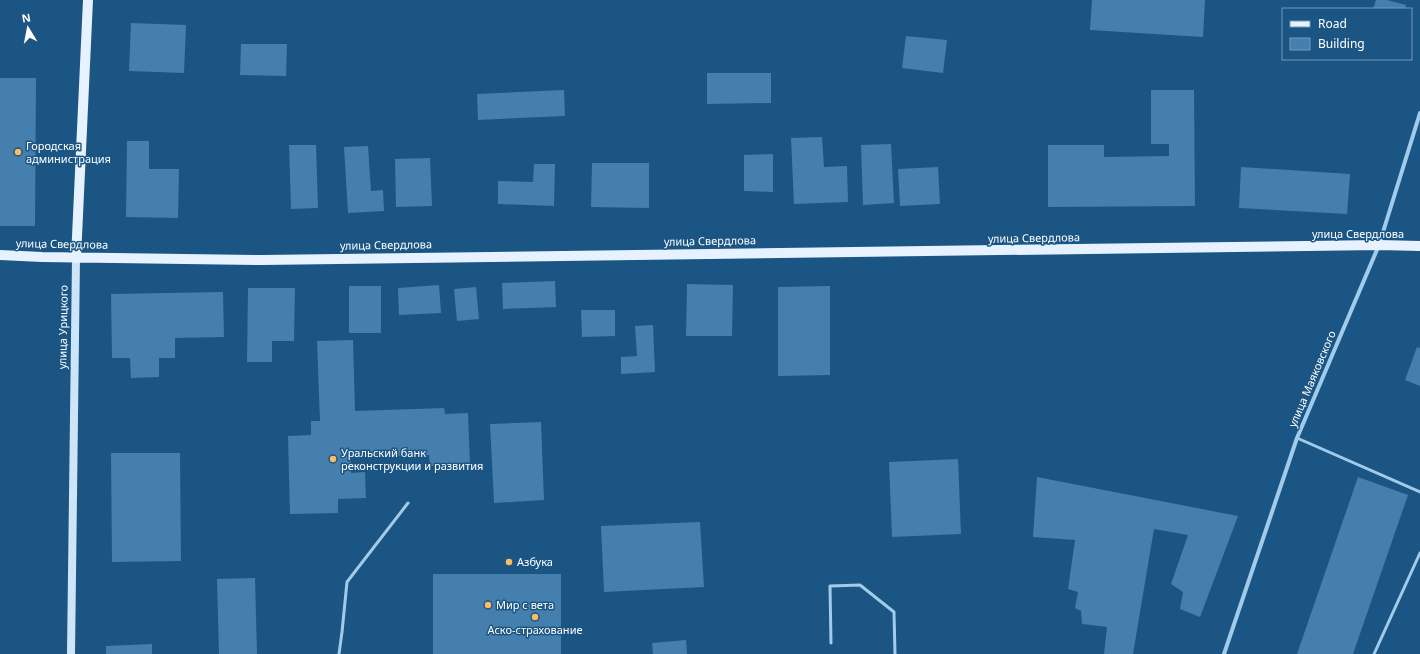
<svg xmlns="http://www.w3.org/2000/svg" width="1420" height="654" font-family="'Noto Sans',sans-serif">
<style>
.building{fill:#447fad}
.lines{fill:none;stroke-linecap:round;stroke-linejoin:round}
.lane{stroke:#a1cbeb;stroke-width:3}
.street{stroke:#a1cbeb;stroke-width:4}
.secondary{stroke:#cde5f8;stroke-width:8}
.primary{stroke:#e6f2ff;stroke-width:10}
.poi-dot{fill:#fcbd5e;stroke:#1b5584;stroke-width:1.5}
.labels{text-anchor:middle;stroke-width:3;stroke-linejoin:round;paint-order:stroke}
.poi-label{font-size:11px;fill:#fff;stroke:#1b5584;text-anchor:start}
.street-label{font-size:11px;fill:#fff;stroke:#1b5584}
</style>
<rect width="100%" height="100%" fill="#1b5584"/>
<path class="building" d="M1092,0H1205L1203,37L1090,30Z
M1376,0H1387L1406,5L1405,9H1373Z
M131,23L186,25L184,73L129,71Z
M906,36L947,40L943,73L902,68Z
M241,44H287L286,76L240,75Z
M707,73H771V103L707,104Z
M0,78H36L35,226H0Z
M564,90L565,116L478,120L477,94Z
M1151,90H1194L1195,206L1048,207V145H1104V157L1169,156V144H1151Z
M822,137L824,167L847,166L848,202L794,204L791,138Z
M127,141H149V169H179L178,218L126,217Z
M891,144L894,203L863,205L861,145Z
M289,145H316L318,208L291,209Z
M368,146L371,191L383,190L384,211L348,213L344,147Z
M773,154V192L744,191V155Z
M430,158L432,206L396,207L395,159Z
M592,163H649V208L591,207Z
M534,164H555L554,206L498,204V181L533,182Z
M938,167L940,204L900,206L898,169Z
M1241,167L1350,174L1347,214L1239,208Z
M555,281L556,307L503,309L502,283Z
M687,284L733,285L732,336H686Z
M439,285L441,313L399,315L398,288Z
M349,286H381V333H349Z
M830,286V375L778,376V287Z
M476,287L479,319L457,321L454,289Z
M248,288H295L294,341H272V362H247Z
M223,292L224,337L175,338V358H159V377L131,378L130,358H112L111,294Z
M581,310H615V336L582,337Z
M653,325L655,372L621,374V357L637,356L635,326Z
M353,340L355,411L444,408L445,414L468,413L470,465L430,466L429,455L351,457V473L365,472L366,498L338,499V513L290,514L288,436L311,435V421H320L317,341Z
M1417,347L1420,348V386L1405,380Z
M541,422L544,500L494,503L490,424Z
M111,453H180L181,561L112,562Z
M958,459L961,534L892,537L889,462Z
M1037,477L1238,516L1200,617L1180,609L1183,592L1171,584L1188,535L1154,529L1133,654H1104L1107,627L1082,624L1081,611L1075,608L1078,592L1068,589L1075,540L1033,537Z
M1358,477L1408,495L1353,654H1297Z
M700,522L704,587L604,592L601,526Z
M433,574H561V654H433Z
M255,578L257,654H219L217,579Z
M686,640L687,654H653L652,643Z
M152,644V654H106V646Z"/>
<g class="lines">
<path class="lane" d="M1297,438L1420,492
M831,643L830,586L860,585L894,612L895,654
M339,654L342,632L347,582L408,503
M1374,654L1420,553"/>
<path class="street" d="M1224,654L1297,438L1379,245L1420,113"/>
<path class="secondary" d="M71,654L76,258"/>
<path class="primary" d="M0,255L42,257L262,260L1379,245L1420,246
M76,258L88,0"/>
</g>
<g class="poi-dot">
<circle cx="18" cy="152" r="4"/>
<circle cx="333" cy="459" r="4"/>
<circle cx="509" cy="562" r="4"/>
<circle cx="488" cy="605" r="4"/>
<circle cx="535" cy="617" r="4"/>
</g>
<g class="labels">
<g class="poi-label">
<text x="26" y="150">Городская<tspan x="26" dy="13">администрация</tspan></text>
<text x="341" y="457">Уральский банк<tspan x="341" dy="13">реконструкции и развития</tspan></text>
<text x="517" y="566">Азбука</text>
<text x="496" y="609">Мир с вета</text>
<text x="535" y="634" text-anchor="middle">Аско-страхование</text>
</g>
<g class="street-label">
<text x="1358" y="238">улица Свердлова</text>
<text transform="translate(1034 238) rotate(-1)" y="4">улица Свердлова</text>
<text transform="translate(710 241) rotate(-1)" y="4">улица Свердлова</text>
<text transform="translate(62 244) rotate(1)" y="4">улица Свердлова</text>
<text transform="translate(386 245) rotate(-1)" y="4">улица Свердлова</text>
<text transform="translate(63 327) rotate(-89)" y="4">улица Урицкого</text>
<text transform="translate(1312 379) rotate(-67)" y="4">улица Маяковского</text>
</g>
</g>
<rect x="1282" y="8" width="130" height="52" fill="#1b5584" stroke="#7699b5"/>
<rect x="1290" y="21" width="20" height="6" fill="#e6f2ff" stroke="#7699b5"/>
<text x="1318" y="28" font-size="12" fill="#ffffff">Road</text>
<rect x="1290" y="38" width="20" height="12" fill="#447fad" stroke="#7699b5"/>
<text x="1318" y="48" font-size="12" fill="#ffffff">Building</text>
<g transform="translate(28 28) rotate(350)" stroke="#1b5584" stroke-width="3" paint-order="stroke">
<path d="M0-3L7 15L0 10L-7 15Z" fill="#ffffff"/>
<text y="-6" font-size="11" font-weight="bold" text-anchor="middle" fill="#ffffff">N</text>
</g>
</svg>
